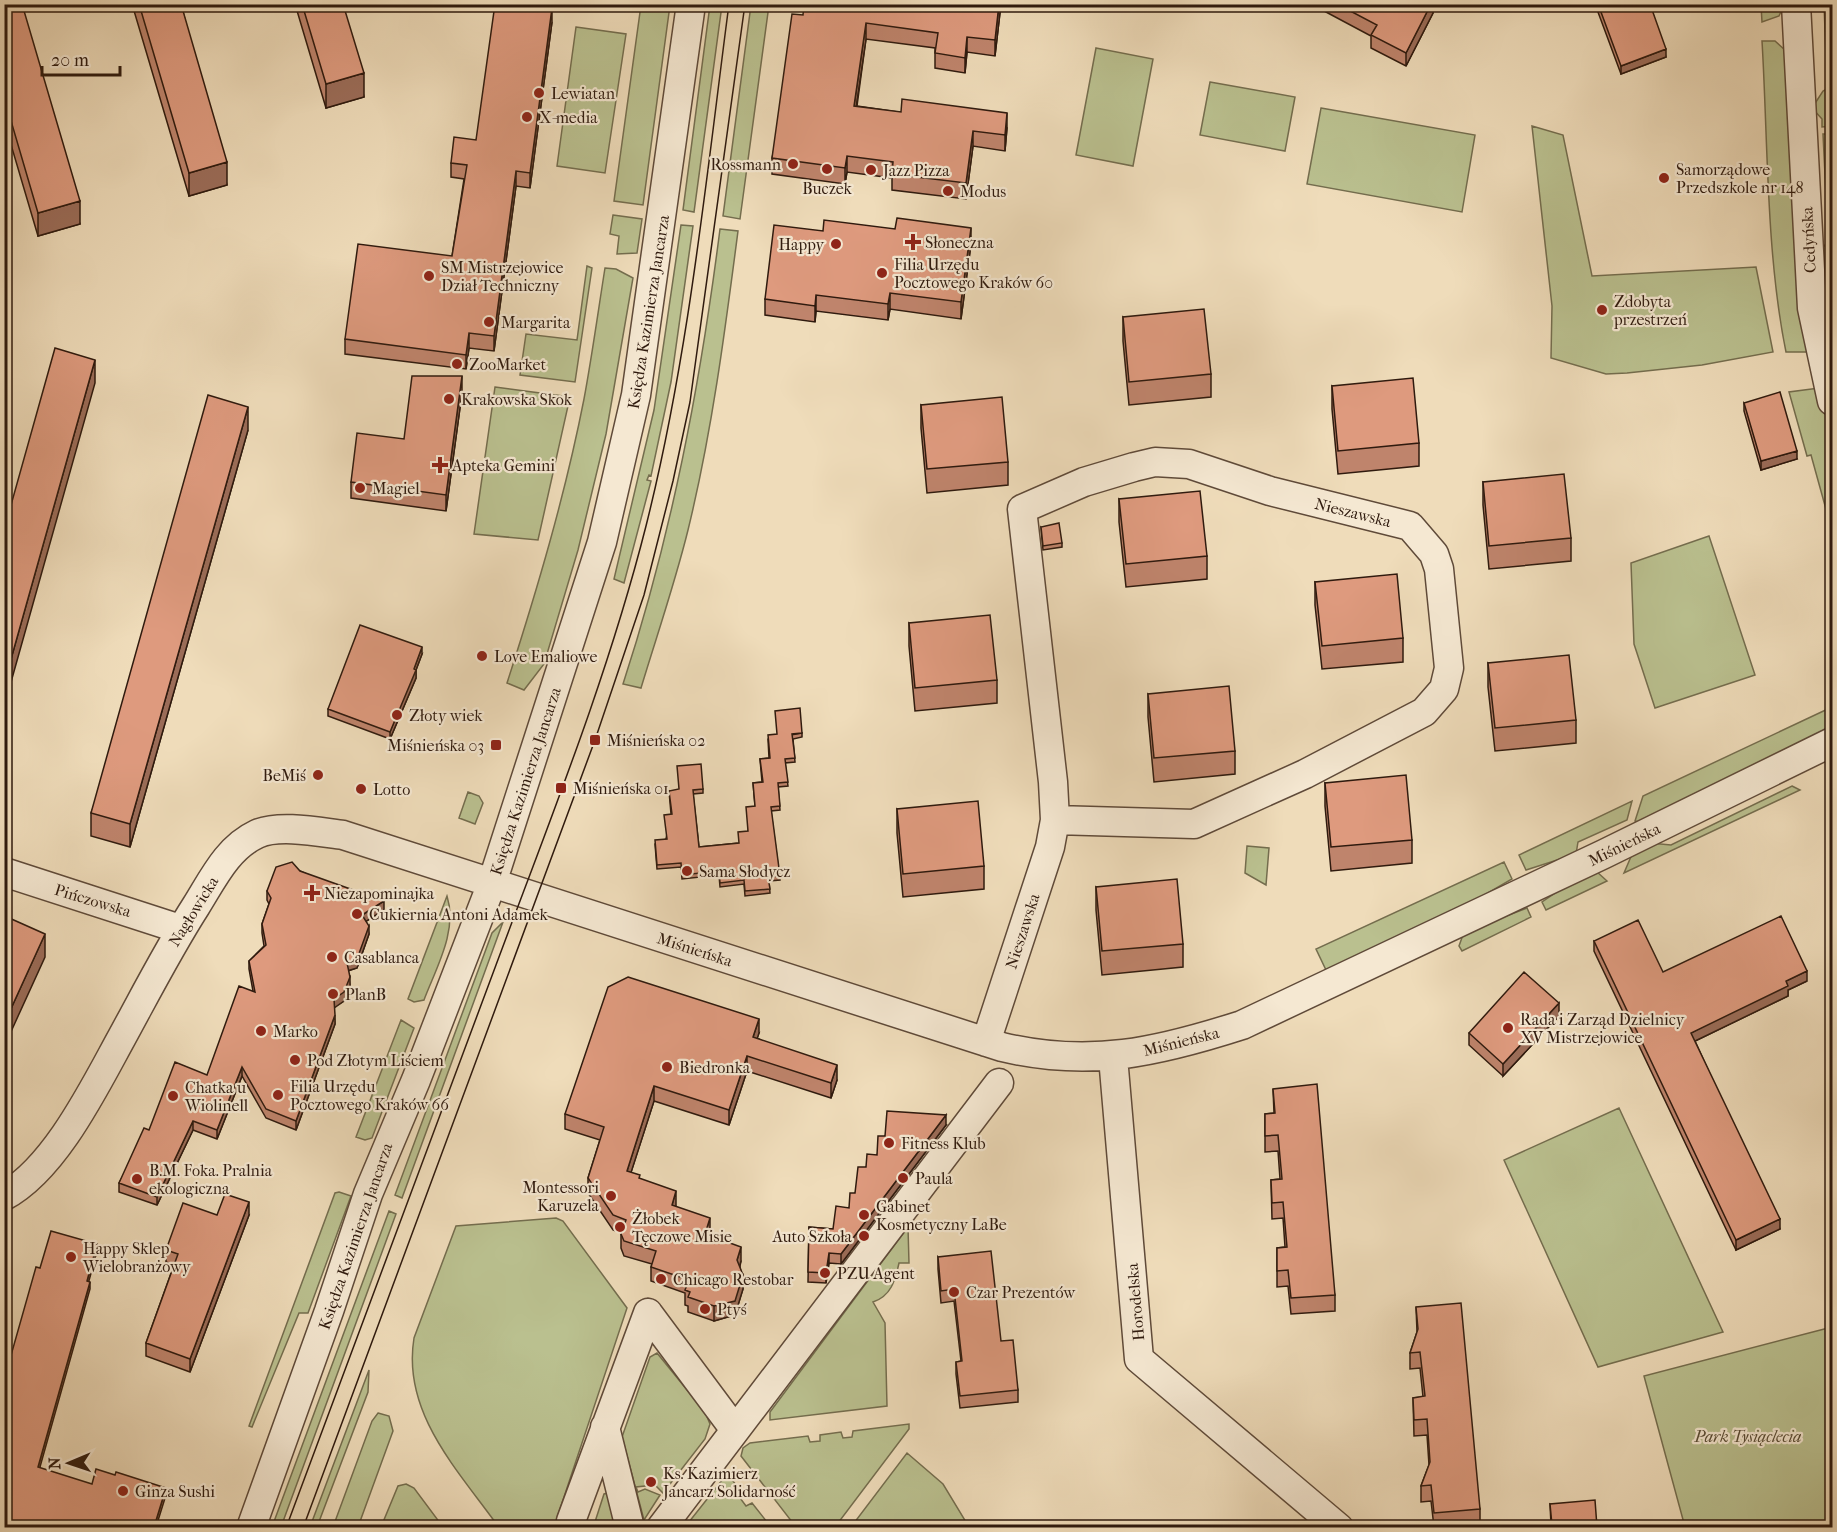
<svg xmlns="http://www.w3.org/2000/svg" width="1837" height="1532" font-family="'IM FELL French Canon',serif">
<style>
.green{fill:#bac08f;stroke:#746d4e;stroke-width:1.5}
.lines{fill:none;stroke-linecap:round;stroke-linejoin:round}
.minor-casing{stroke:#5f4a39;stroke-width:31}
.minor{stroke:#f5e8d2;stroke-width:28}
.tram{stroke:#2f1a0e;stroke-width:1.5}
.wall{fill:#bf846c;stroke:#2f1a0e;stroke-width:1.5}
.shaded-wall{fill:#9b6c58;stroke:#2f1a0e;stroke-width:1.5}
.building{fill:#de9a7e;stroke:#2f1a0e;stroke-width:1.5}
.poi-dot{fill:#8f2418;stroke:#f5e8d2;stroke-width:2}
.labels{text-anchor:middle;stroke-width:4.5;stroke-linejoin:round;paint-order:stroke}
.poi-label{font-size:16px;fill:#2f1a0e;stroke:#f5e8d2;text-anchor:start}
.street-label{font-size:16px;fill:#2f1a0e;stroke:#f5e8d2}
.park-label{font-size:16px;font-style:italic;fill:#594c35;stroke:#f5e8d2}
</style>
<rect width="100%" height="100%" fill="#efdcba"/>
<filter id="stains"><feTurbulence type="fractalNoise" baseFrequency=".00333" numOctaves="4"/><feColorMatrix values="0 0 0 0 .2 0 0 0 0 .09 0 0 0 0 .02 0 0 0 .5 -.17"/></filter>
<radialGradient id="worn" r=".72"><stop offset=".6" stop-color="#630" stop-opacity="0"/><stop offset="1" stop-color="#630" stop-opacity=".3"/></radialGradient>
<path class="green" d="M641,5H670L643,205L614,201Z
M710,5H722L694,212L683,210Z
M751,5H769L740,219L723,216Z
M1761,5H1784L1779,16L1762,22Z
M1824,5H1830L1832,55H1826Z
M576,27L626,34L605,173L557,166Z
M1762,41H1775L1785,50L1809,352H1786C1766,254 1768,141 1762,41Z
M1096,48L1153,59L1133,166L1076,155Z
M1210,82L1295,97L1285,151L1200,135Z
M1832,86V126L1822,127V119L1812,108L1823,91Z
M1321,108L1475,135L1462,212L1307,184Z
M1532,126L1563,135L1592,276L1756,267L1773,352L1702,365L1627,373L1606,374L1551,358L1552,306Z
M1823,134H1832V236H1828Z
M613,215L642,219L637,253L617,254L619,236L610,234Z
M681,225L693,226L671,382L651,476L649,475L647,480L651,481L624,583L614,579L654,410Z
M720,229L738,231C725,331 712,432 688,530C675,583 657,635 641,688L623,684C672,534 700,386 720,229Z
M1832,244V350L1819,252L1825,245Z
M587,266L592,268L575,382L520,375L526,334L577,340Z
M605,268L616,269L633,278L606,434L578,550L544,664L524,690L507,683C537,590 565,496 584,399C592,356 598,312 605,268Z
M495,387L570,397L538,540L474,534Z
M1819,388L1832,438V531L1811,455L1807,456L1789,392Z
M1709,536L1755,675L1655,708L1634,644L1631,563Z
M1832,707V732L1642,823L1635,821L1643,796Z
M1792,786L1800,790L1624,873L1633,852L1650,843L1671,845Z
M468,792L479,796L483,803L475,824L459,818Z
M1632,801L1627,820L1578,842L1576,854L1526,870L1519,855Z
M1247,846L1269,848L1266,885L1245,873Z
M1504,862L1512,879L1469,904L1326,970L1316,949Z
M1596,871L1607,881L1546,910L1542,902L1579,877Z
M447,896C458,931 436,968 424,1000L414,1002L408,999Z
M1527,908L1531,917L1462,951L1459,946L1464,932Z
M503,922L402,1198L395,1195L492,933Z
M401,1020L414,1028L372,1138L365,1140L356,1137Z
M1619,1108L1723,1332L1598,1367L1504,1160Z
M339,1192L351,1196L308,1313H299L252,1427L249,1426L335,1193Z
M389,1211L396,1214L281,1527H272Z
M556,1218L563,1221L627,1308L554,1527H502L495,1522C455,1467 402,1411 414,1338L456,1226Z
M908,1227L909,1263H899C895,1281 891,1296 873,1302L885,1323L887,1406L770,1420V1412Z
M1832,1327V1527H1685L1644,1376Z
M657,1353L705,1412L710,1424L705,1439L663,1493L655,1485L636,1487L638,1492L645,1489L660,1495L644,1520L622,1437L650,1357Z
M369,1370L368,1392L317,1527H310Z
M378,1413L389,1416L393,1431L358,1527H333L372,1421Z
M909,1424V1429L835,1527H796L741,1456L743,1448L750,1443L808,1436L810,1442L820,1441V1435L841,1432L843,1438L852,1437L853,1431Z
M907,1453L943,1484L969,1527H851Z
M727,1474L743,1493L740,1498L746,1506L752,1503L771,1527H685Z
M406,1484L414,1488L443,1527H381L398,1486Z
M608,1493L617,1527L593,1528L604,1494Z"/>
<g class="lines">
<defs>
<path id="minor" d="M1796,4L1812,308L1832,401
M4,872L180,929
M986,1042L1050,847L1055,820L1053,782L1022,509L1084,482L1134,467L1155,462L1189,464L1270,491L1410,526L1434,554L1439,569L1449,668L1444,689L1424,712L1305,774L1194,824L1055,820
M1113,1057L1139,1359L1339,1528
M4,1196C55,1169 95,1086 122,1037C146,993 169,948 196,906C213,879 227,848 257,834C279,824 319,832 343,835L1002,1047C1090,1068 1158,1052 1242,1025L1604,854L1832,742
M648,1313L735,1430
M605,1427L630,1528
M571,1521L648,1313
M251,1528L329,1311L368,1194L416,1080L492,883L602,542L636,395L691,4
M661,1528L999,1083"/>
</defs>
<use href="#minor" class="minor-casing"/>
<use href="#minor" class="minor"/>
<path class="tram" d="M286,1528C356,1340 425,1152 496,965C550,820 608,676 646,526C689,355 706,179 729,4
M303,1528L595,740L644,595L673,481L690,402L745,4"/>
</g>
<path class="wall" d="M4,4L80,224L38,236L4,121Z
M132,4H181L227,185L189,196Z
M295,4H343L364,97L326,108Z
M1001,4L995,56L967,52L965,73L935,68V48L866,39L857,106L1007,128L1005,151L973,146L966,199L892,190V178L847,172L845,184L772,174V158L803,15Z
M1311,4H1433V13L1406,66L1371,48V36Z
M1595,4H1650L1666,57L1621,74Z
M552,22L530,188L516,186L494,351L469,348L466,369L345,354V339L452,256L464,179L451,177V163L476,140Z
M823,231L971,244L961,319L890,309L888,320L816,311L815,322L765,315V299Z
M1123,317L1211,374V397L1129,405L1123,341Z
M1332,386L1419,443V466L1338,474L1332,409Z
M462,393L446,511L351,498V482Z
M1744,403L1797,459L1761,470L1744,411Z
M921,405L1008,462V485L927,493L921,428Z
M248,430L130,847L91,836V813Z
M1483,482L1571,538V561L1489,569L1483,505Z
M1119,499L1207,556V579L1126,587L1119,522Z
M1041,527L1062,543V547L1043,550Z
M1315,582L1403,638V662L1322,669L1315,605Z
M909,623L997,680V703L915,711L909,646Z
M422,654L416,670V678L390,739L328,716V709Z
M1488,663L1576,720V743L1495,751L1488,687Z
M1148,694L1235,751V774L1154,782L1148,717Z
M802,733V737L793,739L795,762L785,763L788,786L778,787L780,810L771,811L780,880L769,881L770,893L745,896L744,884L720,887L719,875L682,879L681,867L657,869L655,844L666,839L671,814L669,791L703,789V793L693,794L699,847L739,843L748,831L755,806L753,783L762,782L760,759L769,758L768,739Z
M1325,783L1412,840V863L1331,871L1325,806Z
M897,809L984,866V889L903,897L897,833Z
M300,871L384,910L366,921L369,934L357,968L348,971L350,986L344,1001L334,1007L335,1024L296,1130L266,1118L242,1076L217,1139L193,1130L157,1205L119,1192V1183L149,1130L207,1075L253,991L249,969V961L264,946L262,933V924L269,904L267,900V891Z
M1096,887L1183,944V967L1102,975L1096,910Z
M1594,941L1663,972L1807,981L1788,990V996L1695,1041L1780,1229L1736,1250L1594,951Z
M1559,1016L1503,1076L1469,1045V1033Z
M759,1033L757,1038L837,1080L831,1098L747,1071L729,1125L654,1101L631,1172L710,1233L709,1235L741,1261L740,1266L743,1289L735,1315L714,1321L688,1312V1306L685,1305V1293L651,1281V1267L652,1264L624,1256L621,1248V1233L613,1230L588,1193V1178L600,1140L565,1129V1114Z
M1273,1089L1335,1295V1311L1291,1314L1288,1286L1277,1287V1248L1285,1247L1283,1218L1272,1219L1271,1180L1280,1179L1278,1151L1265,1152V1114L1274,1113Z
M946,1125L841,1264L829,1263L826,1283L808,1282L809,1227L833,1229L849,1208L866,1167L877,1155L885,1136Z
M249,1215L190,1372L146,1356V1343L174,1265L166,1262V1250Z
M938,1257L1001,1341L1018,1390V1402L960,1408L956,1374V1362L961,1361L954,1301L941,1303L938,1269Z
M1416,1307L1480,1509V1525L1454,1527H1434L1431,1501L1421,1502V1486L1429,1465L1427,1435L1414,1436L1413,1398L1423,1397L1420,1368L1410,1369V1353L1417,1332Z
M1550,1504L1597,1527L1551,1525Z"/>
<path class="shaded-wall" d="M999,4H1001L995,56V40Z
M1431,4H1433V13L1406,66V53Z
M552,8V22L530,188V173Z
M866,23V39L854,121V106Z
M967,37V52L965,73V58Z
M1666,49V57L1621,74V66Z
M364,73V97L326,108V84Z
M1007,113V128L1005,151V135Z
M973,131V146L966,199V183Z
M847,156V172L845,184V168Z
M227,162V185L189,196V173Z
M516,171V186L494,351V336Z
M80,201V224L38,236V213Z
M971,228V244L961,319V302Z
M890,293V309L888,320V304Z
M816,295V311L815,322V306Z
M469,333V348L466,369V355Z
M95,360V383L4,707V684Z
M462,376V393L446,511V495Z
M248,407V430L130,847V824Z
M1797,451V459L1761,470V461Z
M422,647V654L416,670V678L390,739V732Z
M384,901V910L362,924V915Z
M369,926V934L357,968L347,971V963Z
M45,934V957L4,1047V1024Z
M1807,971V981L1788,990V996L1691,1043V1033L1786,981Z
M350,977V986L344,1001L334,1008V999Z
M1559,1003V1016L1503,1076V1064Z
M335,1015V1024L296,1130V1121Z
M759,1019V1033L753,1052V1037Z
M747,1056V1071L729,1125V1110Z
M837,1065V1080L831,1098V1083Z
M242,1067V1076L217,1139V1130Z
M654,1086V1101L627,1185V1171Z
M946,1115V1125L841,1264V1254Z
M193,1121V1130L157,1205V1197Z
M676,1191V1206L672,1220V1205Z
M249,1202V1215L190,1372V1359Z
M710,1218V1233L705,1248V1234Z
M1780,1219V1229L1736,1250V1240Z
M97,1244V1251L87,1288V1281Z
M741,1247V1261L737,1275V1260Z
M829,1253V1263L826,1283V1273Z
M743,1275V1289L735,1315L714,1321V1306Z
M90,1282V1289L38,1474V1467Z
M166,1488V1495L156,1527H154Z"/>
<path class="building" d="M4,4H22L80,201L38,213L4,97Z
M139,4H181L227,162L189,173Z
M302,4H343L364,73L326,84Z
M495,4H528L552,8L530,173L516,171L494,336L469,333L466,355L345,339L358,244L452,256L467,165L451,163L454,137L476,140Z
M804,4H999L995,40L967,37L965,58L935,53L938,33L866,23L854,106L901,112L902,99L1007,113L1005,135L973,131L966,183L892,174L893,162L847,156L845,168L772,158L792,14L803,15Z
M1337,4H1431L1406,53L1371,35L1377,25Z
M1598,4H1650L1666,49L1621,66Z
M897,218L971,228L961,302L890,293L888,304L816,295L815,306L765,299L774,225L823,231L824,220L895,229Z
M1204,309L1211,374L1129,382L1123,317Z
M55,348L95,360L4,684V530Z
M412,376H462L446,495L351,482L357,433L404,439Z
M1413,378L1419,443L1338,451L1332,386Z
M1780,392L1797,451L1761,461L1744,403Z
M208,395L248,407L130,824L91,813Z
M1002,397L1008,462L927,469L921,405Z
M1564,474L1571,538L1489,546L1483,482Z
M1200,491L1207,556L1126,564L1119,499Z
M1059,523L1062,543L1043,546L1041,527Z
M1397,574L1403,638L1322,646L1315,582Z
M990,615L997,680L915,688L909,623Z
M360,625L422,647L414,669L416,670L390,732L328,709Z
M1569,655L1576,720L1495,728L1488,663Z
M1229,686L1235,751L1154,758L1148,694Z
M800,708L802,733L792,734L795,758L785,759L788,782L778,783L780,806L771,807L780,876L768,877L770,889L745,891L744,880L720,883L719,871L682,875L681,863L657,865L655,840L667,839L664,815L672,814L669,791L679,789L677,766L701,764L703,789L693,790L699,847L739,843L738,832L748,831L746,807L755,806L753,783L763,782L760,759L770,758L768,735L777,734L775,711Z
M1406,775L1412,840L1331,847L1325,783Z
M978,801L984,866L903,874L897,809Z
M292,862L300,871L384,901L362,915L369,926L357,959L347,963L350,977L344,992L334,999L335,1015L296,1121L266,1109L242,1067L217,1130L193,1121L157,1197L119,1183L144,1128L149,1130L175,1062L207,1075L239,986L255,992L249,961L266,945L262,924L271,898L267,891L276,867Z
M1177,879L1183,944L1102,951L1096,887Z
M1781,916L1807,971L1786,981L1788,986L1691,1033L1780,1219L1736,1240L1594,941L1638,920L1663,972Z
M7,917L45,934L4,1024V923Z
M1524,972L1559,1003L1503,1064L1469,1033Z
M628,977L759,1019L753,1037L837,1065L831,1083L747,1056L729,1110L654,1086L627,1171L640,1175L639,1178L676,1191L672,1205L710,1218L705,1234L741,1247L737,1260L743,1275L735,1301L714,1306L688,1297L690,1292L685,1290L689,1280L651,1267L656,1251L624,1241L621,1234L626,1220L613,1215L588,1178L604,1127L565,1114L608,987Z
M1317,1084L1335,1295L1291,1298L1288,1270L1277,1271V1248L1287,1247L1283,1202L1272,1203L1271,1180L1282,1179L1278,1135L1265,1136V1114L1275,1113L1273,1089Z
M887,1111L946,1115L841,1254L829,1253L826,1273L808,1272L809,1227L833,1229L836,1206L849,1208L850,1193H855L858,1167H866L867,1154L877,1155L878,1136H885Z
M225,1194L249,1202L190,1359L146,1343L178,1254L166,1250L183,1203L217,1215Z
M51,1231L97,1244L87,1281L90,1282L38,1467L92,1484L96,1469L115,1475L116,1472L166,1488L154,1527H4V1380L36,1267L40,1268Z
M991,1251L1001,1341L1013,1340L1018,1390L960,1396L956,1362L962,1361L954,1289L941,1291L938,1257Z
M1461,1303L1480,1509L1434,1513L1431,1485L1421,1486L1430,1462L1427,1419L1414,1420L1413,1398L1425,1396L1420,1352L1410,1353L1418,1329L1416,1307Z
M1595,1500L1597,1527H1541V1526L1552,1525L1550,1504Z
M1086,1523V1527H1032Z"/>
<g class="poi-dot">
<circle cx="539" cy="93" r="6"/>
<circle cx="527" cy="117" r="6"/>
<circle cx="793" cy="164" r="6"/>
<circle cx="827" cy="169" r="6"/>
<circle cx="871" cy="170" r="6"/>
<circle cx="1664" cy="178" r="6"/>
<circle cx="948" cy="191" r="6"/>
<path d="M910 233h6v6h6v6h-6v6h-6v-6h-6v-6h6z"/>
<circle cx="836" cy="244" r="6"/>
<circle cx="882" cy="273" r="6"/>
<circle cx="429" cy="276" r="6"/>
<circle cx="1602" cy="310" r="6"/>
<circle cx="489" cy="322" r="6"/>
<circle cx="457" cy="364" r="6"/>
<circle cx="449" cy="399" r="6"/>
<path d="M437 456h6v6h6v6h-6v6h-6v-6h-6v-6h6z"/>
<circle cx="360" cy="488" r="6"/>
<circle cx="482" cy="656" r="6"/>
<circle cx="397" cy="715" r="6"/>
<rect x="589" y="734" width="12" height="12" rx="3"/>
<rect x="490" y="739" width="12" height="12" rx="3"/>
<circle cx="318" cy="775" r="6"/>
<rect x="555" y="782" width="12" height="12" rx="3"/>
<circle cx="361" cy="789" r="6"/>
<circle cx="687" cy="871" r="6"/>
<path d="M309 884h6v6h6v6h-6v6h-6v-6h-6v-6h6z"/>
<circle cx="357" cy="914" r="6"/>
<circle cx="332" cy="957" r="6"/>
<circle cx="333" cy="994" r="6"/>
<circle cx="1508" cy="1028" r="6"/>
<circle cx="261" cy="1031" r="6"/>
<circle cx="295" cy="1060" r="6"/>
<circle cx="667" cy="1067" r="6"/>
<circle cx="278" cy="1095" r="6"/>
<circle cx="173" cy="1096" r="6"/>
<circle cx="889" cy="1143" r="6"/>
<circle cx="903" cy="1178" r="6"/>
<circle cx="137" cy="1179" r="6"/>
<circle cx="611" cy="1196" r="6"/>
<circle cx="864" cy="1215" r="6"/>
<circle cx="620" cy="1227" r="6"/>
<circle cx="864" cy="1236" r="6"/>
<circle cx="71" cy="1257" r="6"/>
<circle cx="825" cy="1273" r="6"/>
<circle cx="661" cy="1279" r="6"/>
<circle cx="954" cy="1292" r="6"/>
<circle cx="705" cy="1309" r="6"/>
<circle cx="651" cy="1482" r="6"/>
<circle cx="123" cy="1491" r="6"/>
</g>
<g class="labels">
<g class="poi-label">
<text x="551" y="99">Lewiatan</text>
<text x="539" y="123">X-media</text>
<text x="781" y="170" text-anchor="end">Rossmann</text>
<text x="1676" y="175">Samorządowe<tspan x="1676" dy="18">Przedszkole nr 148</tspan></text>
<text x="883" y="176">Jazz Pizza</text>
<text x="827" y="194" text-anchor="middle">Buczek</text>
<text x="960" y="197">Modus</text>
<text x="925" y="248">Słoneczna</text>
<text x="824" y="250" text-anchor="end">Happy</text>
<text x="894" y="270">Filia Urzędu<tspan x="894" dy="18">Pocztowego Kraków 60</tspan></text>
<text x="441" y="273">SM Mistrzejowice<tspan x="441" dy="18">Dział Techniczny</tspan></text>
<text x="1614" y="307">Zdobyta<tspan x="1614" dy="18">przestrzeń</tspan></text>
<text x="501" y="328">Margarita</text>
<text x="469" y="370">ZooMarket</text>
<text x="461" y="405">Krakowska Skok</text>
<text x="452" y="471">Apteka Gemini</text>
<text x="372" y="494">Magiel</text>
<text x="494" y="662">Love Emaliowe</text>
<text x="409" y="721">Złoty wiek</text>
<text x="607" y="746">Miśnieńska 02</text>
<text x="484" y="751" text-anchor="end">Miśnieńska 03</text>
<text x="306" y="781" text-anchor="end">BeMiś</text>
<text x="573" y="794">Miśnieńska 01</text>
<text x="373" y="795">Lotto</text>
<text x="699" y="877">Sama Słodycz</text>
<text x="324" y="899">Niezapominajka</text>
<text x="369" y="920">Cukiernia Antoni Adamek</text>
<text x="344" y="963">Casablanca</text>
<text x="345" y="1000">PlanB</text>
<text x="1520" y="1025">Rada i Zarząd Dzielnicy<tspan x="1520" dy="18">XV Mistrzejowice</tspan></text>
<text x="273" y="1037">Marko</text>
<text x="307" y="1066">Pod Złotym Liściem</text>
<text x="679" y="1073">Biedronka</text>
<text x="290" y="1092">Filia Urzędu<tspan x="290" dy="18">Pocztowego Kraków 66</tspan></text>
<text x="185" y="1093">Chatka u<tspan x="185" dy="18">Wiolinell</tspan></text>
<text x="901" y="1149">Fitness Klub</text>
<text x="149" y="1176">B.M. Foka. Pralnia<tspan x="149" dy="18">ekologiczna</tspan></text>
<text x="915" y="1184">Paula</text>
<text x="599" y="1193" text-anchor="end">Montessori<tspan x="599" dy="18">Karuzela</tspan></text>
<text x="876" y="1212">Gabinet<tspan x="876" dy="18">Kosmetyczny LaBe</tspan></text>
<text x="632" y="1224">Żłobek<tspan x="632" dy="18">Tęczowe Misie</tspan></text>
<text x="852" y="1242" text-anchor="end">Auto Szkoła</text>
<text x="83" y="1254">Happy Sklep<tspan x="83" dy="18">Wielobranżowy</tspan></text>
<text x="837" y="1279">PZU Agent</text>
<text x="673" y="1285">Chicago Restobar</text>
<text x="966" y="1298">Czar Prezentów</text>
<text x="717" y="1315">Ptyś</text>
<text x="663" y="1479">Ks. Kazimierz<tspan x="663" dy="18">Jancarz Solidarność</tspan></text>
<text x="135" y="1497">Ginza Sushi</text>
</g>
<g class="street-label">
<text transform="translate(1808 240) rotate(-93)" y="6">Cedyńska</text>
<text transform="translate(648 312) rotate(-81)" y="6">Księdza Kazimierza Jancarza</text>
<text transform="translate(1353 512) rotate(14)" y="6">Nieszawska</text>
<text transform="translate(525 781) rotate(-72)" y="6">Księdza Kazimierza Jancarza</text>
<text transform="translate(1624 844) rotate(-26)" y="6">Miśnieńska</text>
<text transform="translate(93 900) rotate(17)" y="6">Pińczowska</text>
<text transform="translate(193 911) rotate(-58)" y="6">Nagłowicka</text>
<text transform="translate(1022 931) rotate(-72)" y="6">Nieszawska</text>
<text transform="translate(695 949) rotate(18)" y="6">Miśnieńska</text>
<text transform="translate(1181 1041) rotate(-14)" y="6">Miśnieńska</text>
<text transform="translate(355 1236) rotate(-71)" y="6">Księdza Kazimierza Jancarza</text>
<text transform="translate(1135 1302) rotate(-95)" y="6">Horodelska</text>
</g>
<g class="park-label">
<text x="1748" y="1442">Park Tysiąclecia</text>
</g>
</g>
<rect width="1837" height="1532" fill="none" stroke="#efdcba" stroke-width="24"/>
<rect x="6" y="6" width="1825" height="1520" fill="none" stroke="#2f1a0e" stroke-width="3"/>
<rect x="12" y="12" width="1813" height="1508" fill="none" stroke="#2f1a0e" stroke-width="1.5"/>
<g transform="translate(69 1463) rotate(268)" stroke="#f5e8d2" stroke-width="4.5" paint-order="stroke">
<path d="M0-4.5L10 22L0 15L-10 22Z" fill="#2f1a0e"/>
<text y="-9" font-size="16" font-weight="bold" text-anchor="middle" fill="#2f1a0e">N</text>
</g>
<path d="M42 66v9h78v-9" fill="none" stroke="#2f1a0e" stroke-width="3"/>
<text x="51" y="66" font-size="18" fill="#2f1a0e" stroke="#f5e8d2" stroke-width="4.5" paint-order="stroke">20 m</text>
<rect width="100%" height="100%" filter="url(#stains)"/>
<rect width="100%" height="100%" fill="url(#worn)"/>
</svg>
